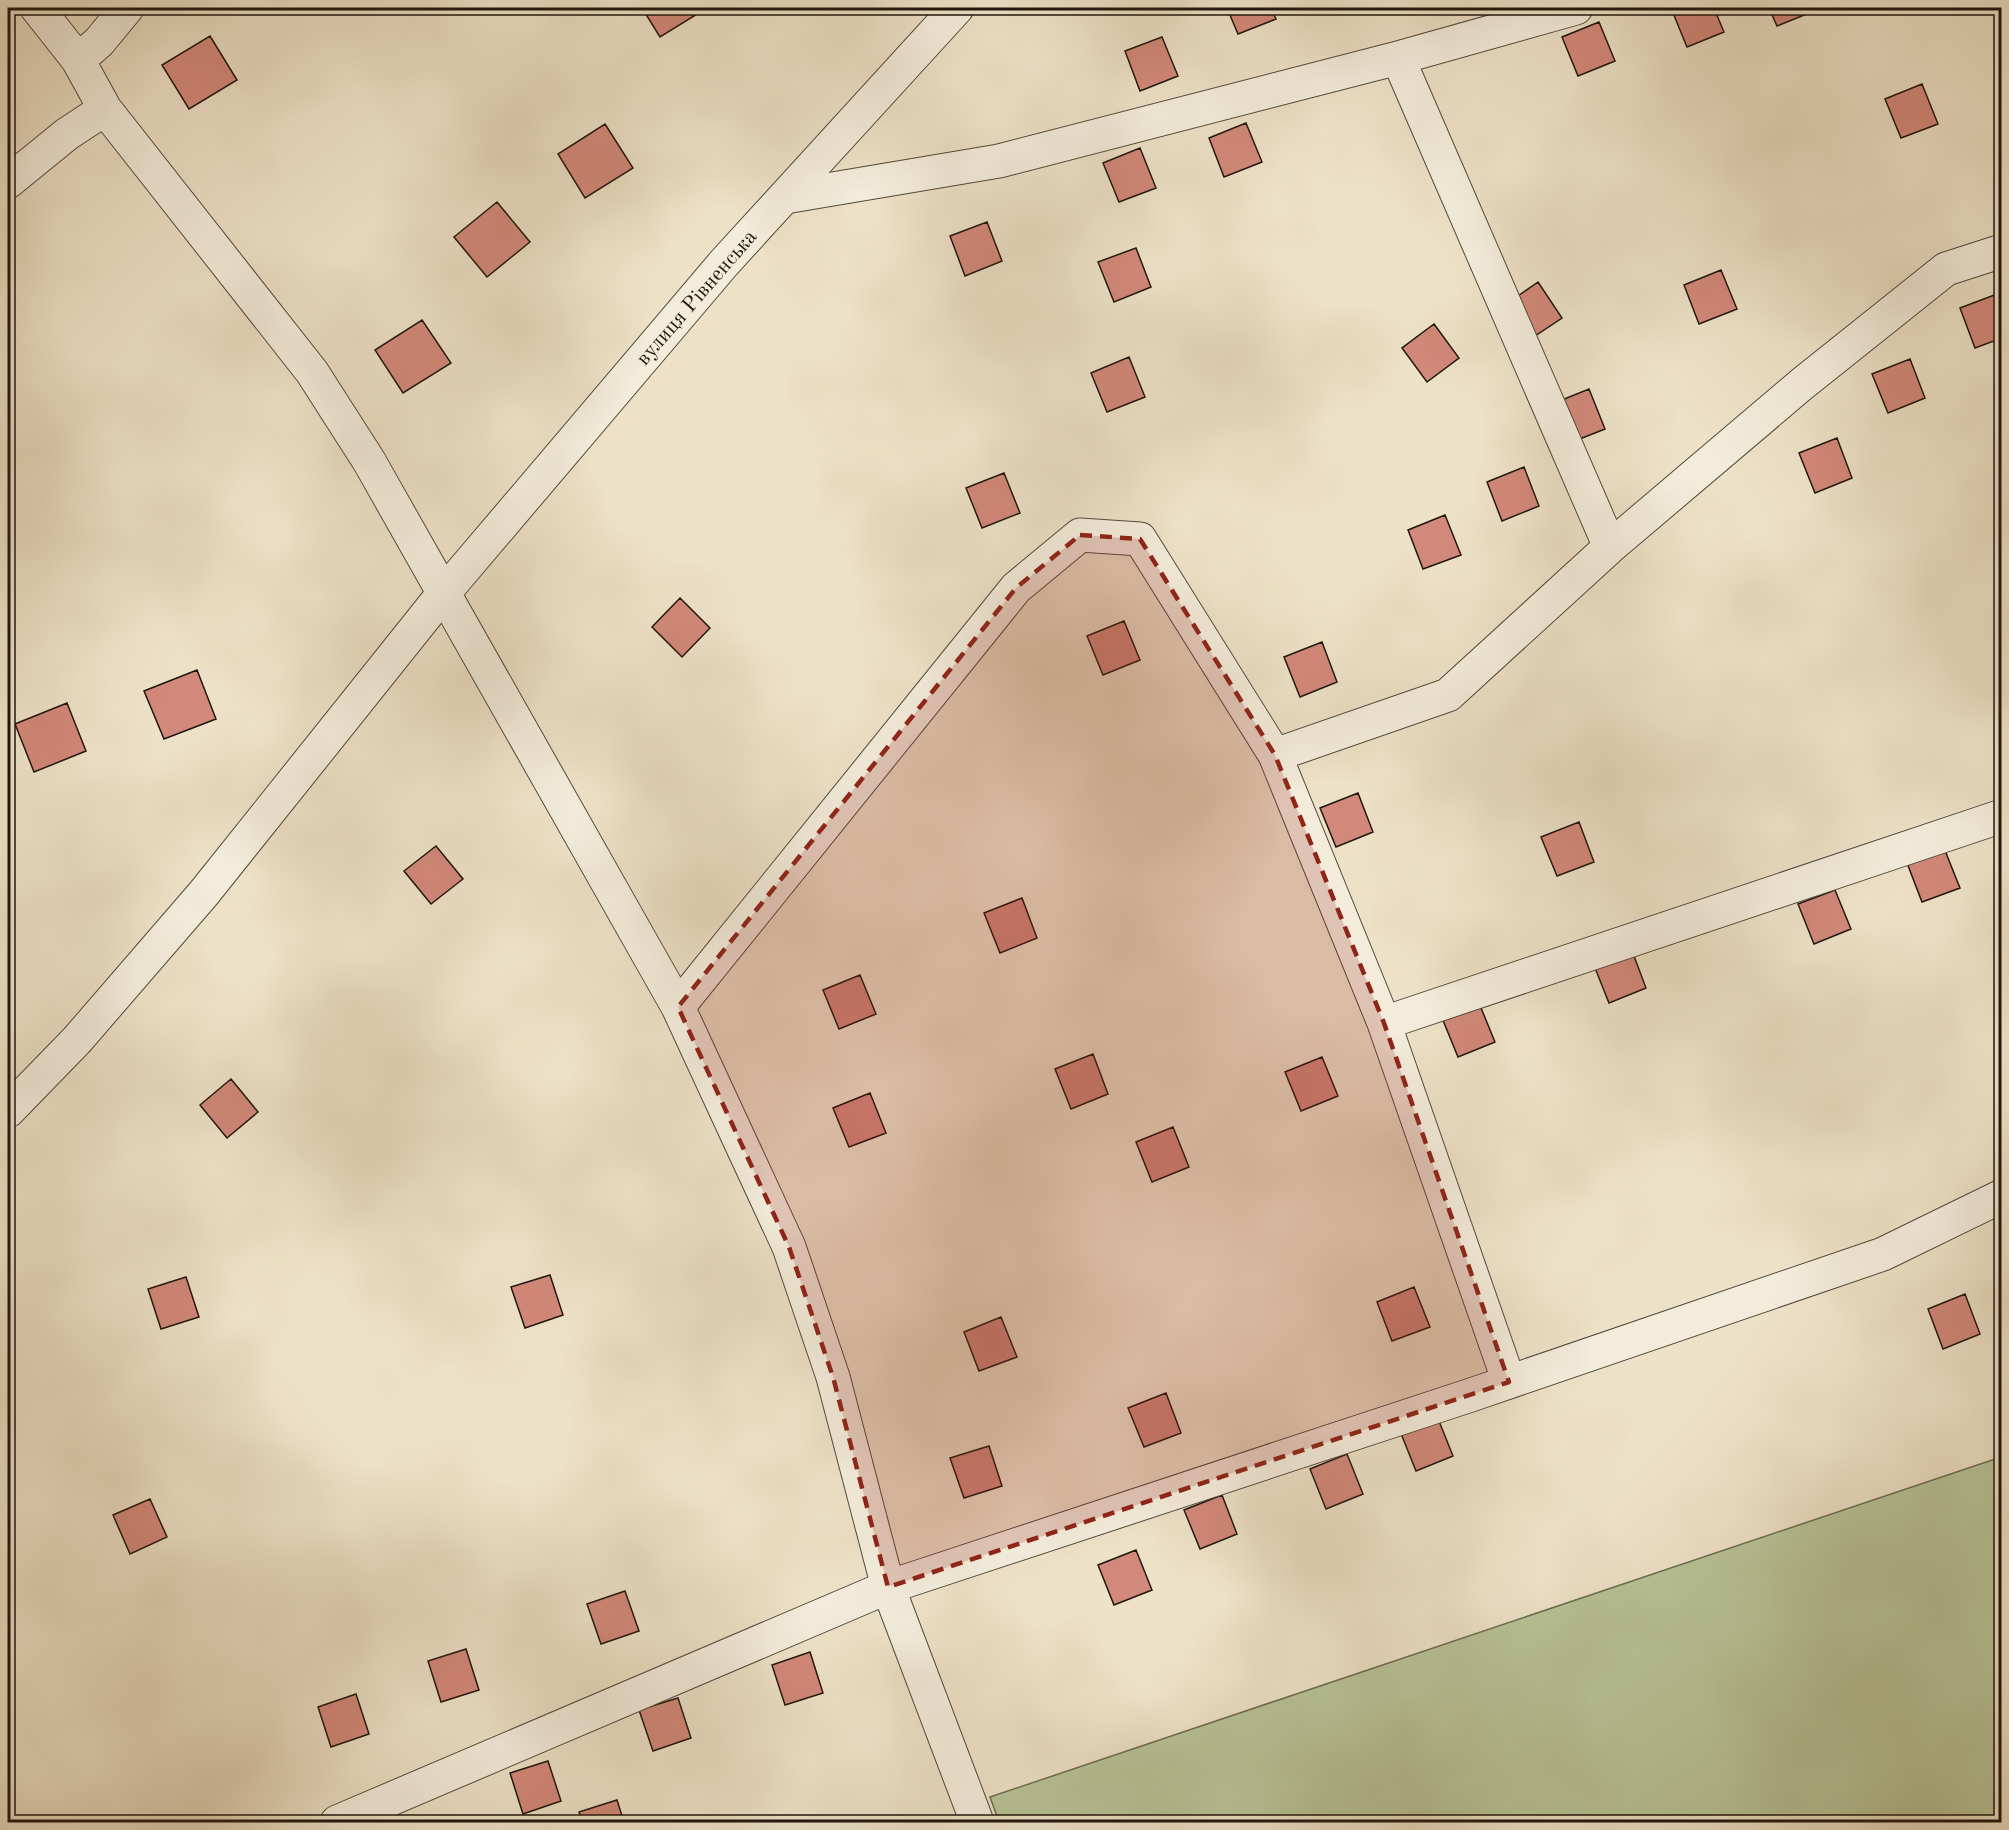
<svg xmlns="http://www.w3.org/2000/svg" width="2009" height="1830" font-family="'Old Standard TT',serif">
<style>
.green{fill:#b7c397;stroke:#6b6c52;stroke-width:1.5}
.building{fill:#d2887a;stroke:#1f160d;stroke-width:1.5}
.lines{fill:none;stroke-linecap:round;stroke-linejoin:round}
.minor-casing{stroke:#52493c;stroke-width:35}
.minor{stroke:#f3ecdb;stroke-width:33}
.marked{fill:#8f2418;fill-opacity:0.2;stroke:#8f2418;stroke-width:4.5;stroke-dasharray:12 8;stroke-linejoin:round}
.labels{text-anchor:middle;stroke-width:6;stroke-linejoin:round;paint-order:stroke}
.street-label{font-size:21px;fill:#1f160d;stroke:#f3ecdb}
</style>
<rect width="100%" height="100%" fill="#ede1c7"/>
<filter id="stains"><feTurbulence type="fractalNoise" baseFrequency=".00333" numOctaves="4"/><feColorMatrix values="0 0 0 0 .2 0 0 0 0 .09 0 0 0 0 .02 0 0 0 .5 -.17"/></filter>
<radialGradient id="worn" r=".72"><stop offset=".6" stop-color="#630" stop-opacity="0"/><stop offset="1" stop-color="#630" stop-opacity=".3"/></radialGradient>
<path class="green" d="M2001,1457V1822H999L990,1797Z"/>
<path class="building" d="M642,8H707L660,37Z
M1227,8H1271L1276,19L1238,34Z
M1671,8H1714L1724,32L1687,47Z
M1769,8H1813L1814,11L1777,26Z
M1599,22L1615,61L1578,76L1562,37Z
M210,36L237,80L189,109L162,65Z
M1162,37L1178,76L1140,91L1125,51Z
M1922,84L1938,124L1901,138L1885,99Z
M1246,123L1262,162L1224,177L1209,138Z
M605,124L633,168L585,198L558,154Z
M1140,148L1156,188L1119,202L1103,163Z
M497,202L530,242L487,277L454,237Z
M987,222L1002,261L965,276L950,236Z
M1136,248L1151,287L1114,302L1098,262Z
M1721,270L1737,309L1699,324L1684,285Z
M1538,282L1562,318L1529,340L1505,305Z
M1997,294L2002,305V338L1975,348L1960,308Z
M422,320L451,363L403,393L375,350Z
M1434,324L1459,358L1427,382L1402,348Z
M1129,357L1145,397L1107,412L1091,373Z
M1910,359L1925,398L1888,413L1872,374Z
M1589,389L1605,429L1567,444L1552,404Z
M1837,438L1852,478L1815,493L1799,453Z
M1524,467L1539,506L1502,521L1487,482Z
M1004,473L1020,513L982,528L966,488Z
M1445,515L1461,555L1423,569L1408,530Z
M680,598L710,628L682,657L652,627Z
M1124,621L1140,660L1103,675L1087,636Z
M1322,642L1337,682L1300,697L1284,657Z
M197,670L216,719L164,739L144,691Z
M67,703L86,751L34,772L15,724Z
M1358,793L1373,832L1336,847L1320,808Z
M1579,822L1594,862L1557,876L1541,837Z
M436,846L463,879L431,904L404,871Z
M1944,848L1960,888L1922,902L1907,863Z
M1835,890L1851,929L1814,944L1798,904Z
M1022,898L1037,938L1000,953L984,913Z
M1631,948L1646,988L1609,1003L1593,963Z
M860,975L876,1014L839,1029L823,990Z
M1479,1003L1495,1042L1458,1057L1442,1018Z
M1093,1054L1108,1094L1071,1109L1055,1069Z
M1322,1057L1338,1096L1301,1111L1285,1072Z
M231,1079L258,1112L227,1138L200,1105Z
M870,1093L886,1133L849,1147L833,1108Z
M1173,1127L1189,1167L1152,1182L1136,1142Z
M550,1275L563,1315L525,1328L511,1287Z
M186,1277L199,1317L161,1329L148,1289Z
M1414,1287L1430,1327L1392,1341L1377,1302Z
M1965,1294L1980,1334L1943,1349L1928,1309Z
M1001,1317L1017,1357L979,1371L964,1332Z
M1166,1393L1181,1433L1144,1447L1128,1408Z
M1437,1416L1453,1456L1416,1471L1400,1431Z
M989,1446L1002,1486L964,1498L950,1458Z
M1347,1454L1363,1494L1326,1509L1310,1469Z
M1222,1495L1237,1534L1200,1549L1184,1510Z
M150,1499L167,1537L130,1554L113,1515Z
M1136,1550L1152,1590L1114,1605L1098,1565Z
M625,1591L639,1631L601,1644L587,1604Z
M466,1649L479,1690L441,1702L428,1661Z
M810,1652L823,1693L785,1705L772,1665Z
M356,1694L369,1734L331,1747L318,1707Z
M678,1698L691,1738L653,1751L639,1710Z
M548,1761L561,1801L523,1814L510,1773Z
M617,1800L624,1822H582L579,1812Z"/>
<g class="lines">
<defs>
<path id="minor" d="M37,8L78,60L105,109
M1398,58L1610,547
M78,60L99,42L127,8
M8,182L67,134L105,109L312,372L369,461L678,1007L789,1247L833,1377L888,1587L977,1822
M785,197L999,161L1398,58L1576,8
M1275,755L1384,1023L1509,1382
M678,1007L1016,588L1080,535L1140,539L1275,755L1448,695L1610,547L1802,384L1946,269L2002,251
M1384,1023L2002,816
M8,1111L77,1040L204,893L443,594L724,263L957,8
M337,1822L888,1587L1471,1395L1883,1254L2002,1196"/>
</defs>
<use href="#minor" class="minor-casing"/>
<use href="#minor" class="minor"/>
</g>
<path class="marked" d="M1080,535L1140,539L1275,755L1384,1023L1509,1382L888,1587L833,1377L789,1247L678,1007L1016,588Z"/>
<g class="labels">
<g class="street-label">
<text transform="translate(696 297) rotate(-49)" y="7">вулиця Рівненська</text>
</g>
</g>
<rect width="2009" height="1830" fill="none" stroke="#ede1c7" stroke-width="30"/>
<rect x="9" y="9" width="1991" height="1812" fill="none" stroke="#1f160d" stroke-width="3"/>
<rect x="15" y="15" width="1979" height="1800" fill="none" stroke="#1f160d" stroke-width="1.5"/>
<rect width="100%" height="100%" filter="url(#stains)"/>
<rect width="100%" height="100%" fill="url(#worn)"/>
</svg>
